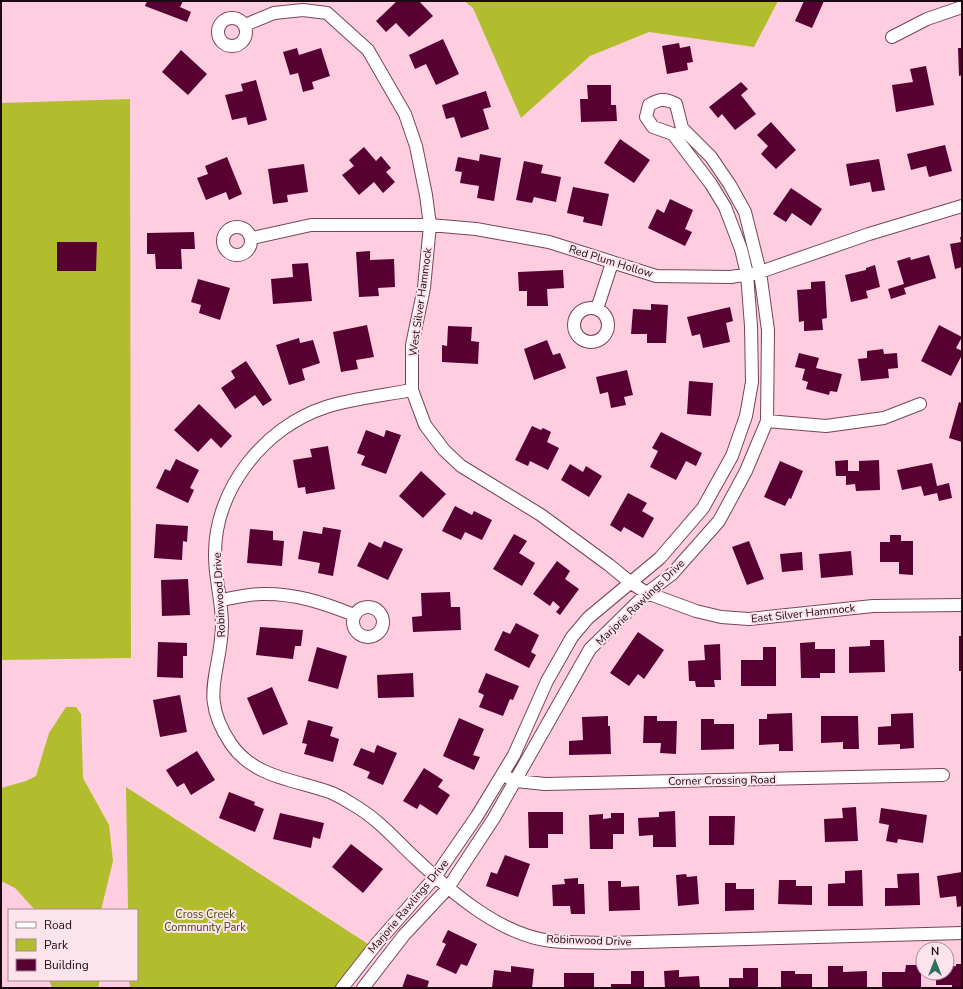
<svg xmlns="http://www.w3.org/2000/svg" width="963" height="989" font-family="'Nunito Sans',sans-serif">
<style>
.green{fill:#b2bd2d}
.building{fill:#590033}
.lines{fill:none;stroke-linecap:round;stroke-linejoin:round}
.minor-casing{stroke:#764459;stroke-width:14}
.minor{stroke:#fff;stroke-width:12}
.labels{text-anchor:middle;stroke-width:4;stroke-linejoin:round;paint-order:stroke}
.street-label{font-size:11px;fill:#1d0912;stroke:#fce3ec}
.park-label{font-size:11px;fill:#444811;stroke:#fce3ec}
</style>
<rect width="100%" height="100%" fill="#fecee0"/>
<path class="green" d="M464,1H778L754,47L649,32L590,56L521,118L473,8Z
M130,99L131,658L1,660V103Z
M66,707H76L81,714L83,778L109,825L113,861L101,910H35L15,888L1,881V788L26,781L36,776L49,733Z
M126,787L368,944L346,972L338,988H130L129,980H137V910H128Z
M49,980H100L98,988H52Z"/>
<path class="building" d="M147,1H183L180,7L191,12L187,22L145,6Z
M397,1H419L433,16L409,37L396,23L386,32L376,21Z
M804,1H824L812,28L795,21Z
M443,39L459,74L436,85L426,64L415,69L409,55Z
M679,43L680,48L690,46L693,62L687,63L688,70L667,74L662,46Z
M297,48L299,55L321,48L330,76L312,82L314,89L303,92L298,73L290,75L283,52Z
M958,48H962V75L959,76Z
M181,50L207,74L188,95L162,72Z
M926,66L934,105L896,112L892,85L913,82L910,69Z
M256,80L267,120L248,125L246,117L232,120L225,95L243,91L241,84Z
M741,82L748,89L741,95L756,114L735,130L722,114L718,118L709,107Z
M587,85H611V105H616L617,121L581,122L580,99H588Z
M486,91L491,107L483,109L489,129L461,138L454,117L446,119L442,105Z
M771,122L796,150L776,169L761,154L768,146L757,135Z
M620,139L650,160L634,183L604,163Z
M945,145L952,171L929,177L926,166L911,170L907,154Z
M364,147L376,161L381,156L391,168L386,172L395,182L383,193L374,182L359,195L342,175L354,166L349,160Z
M480,154L501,158L494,201L477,198L479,186L460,183L462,172L455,171L458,157L479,161Z
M227,157L242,194L229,200L226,192L206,200L197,178L208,174L205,166Z
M879,159L885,190L872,192L870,182L850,186L846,164Z
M524,161L543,165L541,173L561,177L556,202L534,197L532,203L516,200Z
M304,164L308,192L287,195L288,202L273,204L268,169Z
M573,187L609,194L602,226L583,222L584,217L567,213Z
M791,188L822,209L811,226L792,213L786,222L773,214Z
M670,199L693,210L685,229L692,232L685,246L648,228L657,209L664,213Z
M194,232L195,249H181L182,269H156L155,254H147V233Z
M960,237H962V267L955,269L950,244L961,242Z
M57,242H97L96,271H57Z
M370,251V260L394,259L395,287L378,288L379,296L359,297L356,252Z
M929,255L936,278L904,288L906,294L891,299L888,289L904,284L897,261L910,257L911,260Z
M308,263L312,301L273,304L271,279L293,277L292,264Z
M875,265L880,287L866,291L868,298L851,302L845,275L866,270V268Z
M563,270L564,288L547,289L548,306H527V291H519L518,272Z
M198,279L230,288L220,320L199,313L201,305L191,302Z
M825,281L827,318L822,319L823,330L804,331V321L799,322L797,290L811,289V282Z
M651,304L668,305L666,343H647V334H631L633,309L651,310Z
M730,307L733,321L726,323L730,342L703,348L700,334L692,336L687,317Z
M367,325L374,357L356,360L358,369L341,372L333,332Z
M939,325L962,337L956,348L962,351V355L951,376L921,361Z
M448,326L472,327L471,341L479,342L478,364L442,362V345L447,346Z
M299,338L300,343L313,340L320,363L302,369L305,380L289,385L276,345Z
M547,340L553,355L560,353L566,368L534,380L524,349Z
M883,349L884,354L897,353L898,368L888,369L889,378L861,381L858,359L867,358V351Z
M799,353L819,358L816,368L842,374L837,392L830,391L829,395L806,389L808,382L802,380L805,369L795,367Z
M246,361L272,400L263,406L255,395L235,409L221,388L235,378L231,371Z
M627,370L633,395L624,397L626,405L611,408L608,392L600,394L596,377Z
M689,381L713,383L711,416L687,414Z
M959,402L962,403V442L949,438Z
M199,404L232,436L221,448L211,438L198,452L174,430Z
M532,426L541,430L543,428L551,432L547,442L559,448L548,470L530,461L528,466L515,460Z
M366,430L384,437L386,430L401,435L386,474L361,465L365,456L357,453Z
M661,432L702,453L696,466L686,461L676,480L650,467L658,451L652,448Z
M328,446L335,489L306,494L305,487L298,488L293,460L312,457L310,449Z
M176,459L199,470L190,488L194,490L188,503L156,488L165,469L170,471Z
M848,460V471H859V461L879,460L880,490L856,491L855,484L846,485V476H836L835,461Z
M780,461L803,471L791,499L789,498L785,506L764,497Z
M932,463L937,486L949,483L952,498L939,501L937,493L924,496L921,486L902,490L897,470Z
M570,464L583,472L586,466L602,476L589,497L561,480Z
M421,471L446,494L423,518L399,496Z
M628,493L647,503L642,511L654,518L643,538L624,527L621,532L610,525Z
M455,506L472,515L474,511L492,520L482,540L465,532L461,540L442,531Z
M156,524L188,526L187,542L183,541L182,560L154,558Z
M323,527L341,530L333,576L318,573L320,563L298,559L303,531L322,534Z
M250,529L273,531V540L284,541L282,566L247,563Z
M514,534L527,541L519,553L535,563L522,586L493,569Z
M890,535H901V541H913V575L899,574V562H880V542H890Z
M384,541L403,549L388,580L357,566L369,542L381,548Z
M749,541L764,579L747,585L732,547Z
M851,551L853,575L821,578L819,554Z
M802,552L803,570L782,572L780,554Z
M557,561L570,571L565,579L579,589L560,615L556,612L560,607L553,601L550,606L533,594Z
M188,579L190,615L162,616L161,580Z
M450,592L451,607H460L461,630L413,632L412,617L422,616L421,593Z
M516,623L539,635L531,652L536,655L529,668L494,650L503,631L510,634Z
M260,627L303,630L301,646H295L293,659L256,655Z
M638,632L664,650L644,679L638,674L629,686L610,673Z
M959,636H962V671H959Z
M870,640H884L885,672L849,673V647L870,646Z
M158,642L187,643V656H183V678L157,677Z
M815,642V649H835V673H820V678H801L800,643Z
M720,644L721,680H714L715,687H696L695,681H689L688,661L705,660L704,645Z
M317,647L347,656L338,689L308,681Z
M763,647H776V686H741V660H763Z
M413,673L414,697L378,698L377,675Z
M486,673L519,686L513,700L510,699L503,716L479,707L484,695L478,692Z
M272,687L288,724L263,735L247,698Z
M180,695L187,732L160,737L153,700Z
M792,713L793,751H779V744L759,745V719H767V714Z
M913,713L914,748L900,749V744L878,745V727L891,726V714Z
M608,716V726H610L611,754L569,755V741L583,740L582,717Z
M644,716H657V721H677L676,754L660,753L661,743H643Z
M821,716H858L859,749H843V742L821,743Z
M459,718L484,729L473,755L480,757L474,770L443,756Z
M701,719H714V724H734V749L701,750Z
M308,720L333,727L330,736L339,739L333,762L304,754L307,744L302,743Z
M377,745L397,753L383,785L367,778L370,772L353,765L361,748L374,753Z
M197,751L215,780L191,795L184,783L177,787L166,770Z
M424,768L443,780L438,787L450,795L437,815L420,804L417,809L403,801Z
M229,792L255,802L254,805L264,809L255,832L219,818Z
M856,807L858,841L825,842L824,819L843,818L842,808Z
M881,808L927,815L923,843L898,839L897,843L886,841L889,825L879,823Z
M675,811L676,847H653V835L639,836L638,818L659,817V812Z
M528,812H563V834H548V848H529Z
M280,813L324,823L320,839L313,837L311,848L273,839Z
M611,813H624V834H613V849H590L589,815L603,814V819L611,818Z
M709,816H735L734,845H709Z
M351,844L383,869L363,893L332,867Z
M505,855L530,864L518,897L486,886L491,872L497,874Z
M862,870L863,906H828V884L845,883V871Z
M962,872V906L957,907L956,896L940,898L937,876Z
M919,873L920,905L885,906V888H898L897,874Z
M686,874L687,877L697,876L699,904L678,906L676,875Z
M578,878V884H584L585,914H571L570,906H553L552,885L565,884L564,879Z
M779,880H796V886H812V905L778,904Z
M608,881H621V887L639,886L640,910L609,911Z
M725,883H736V889H754V910L725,911Z
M448,930L477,944L467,966L461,964L456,974L436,965L446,944L442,942Z
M956,964H962V988H952V985H936V973H947V967L956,966Z
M906,965H921V988H882V972H905Z
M511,966L534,969L532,988H492L494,970L511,972Z
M828,966H843V972L867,971V988H828Z
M743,968H758V988H729V978H743Z
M679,970V977L699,976L700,988H665L664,971Z
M631,971H644V988H611V984H631Z
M781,971H795V974H812V988H781Z
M564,973H594V988H564Z
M407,974L429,981L427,988H402Z"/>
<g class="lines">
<defs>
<path id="minor" d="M218 32a14 14 0 1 1 28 0a14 14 0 1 1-28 0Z
M245,25L274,13L303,10L327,13L368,50L405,114L416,146L426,195L430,225L424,288L412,345V390L425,425L444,450L461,466L541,515L609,565L631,583L647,593L696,611L721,617L749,619L873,606L962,605
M892,37L927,19L962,7
M223 241a14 14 0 1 1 28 0a14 14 0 1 1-28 0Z
M252,238L311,225H430L476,229L549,242L656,276L731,277L760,272L869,234L962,206
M574 325a17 17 0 1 1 34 0a17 17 0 1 1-34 0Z
M597,309L612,263
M412,390C386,395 351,399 326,407C264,427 214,490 215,556C215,579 222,601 222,625C221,675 198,695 231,744C254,778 297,780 332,793C339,796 346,800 352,804C377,818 395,839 415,858C451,892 500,935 551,941C569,943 588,942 606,943L962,933
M767,421L826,426L884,418L920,404
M221,600C234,598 248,594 261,594C295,593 324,603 354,615
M353 622a15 15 0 1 1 30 0a15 15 0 1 1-30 0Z
M509,778L516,781L545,784L943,775
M342,988L378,942L435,877L477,816L514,755L547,681L572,637L588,618L660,558L703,508L732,456L746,416L752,382L751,326L747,274L741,249L725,207L711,184L673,134L653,127L646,117L649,105C659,99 665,98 676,104L682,128L711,157L730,185L745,212L760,272L768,330L767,421L746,471L719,521L672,574L647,593L590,649L494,818L448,888L404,935L363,988"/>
</defs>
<use href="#minor" class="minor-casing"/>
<use href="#minor" class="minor"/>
</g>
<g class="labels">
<g class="street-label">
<text transform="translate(611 261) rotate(17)" y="4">Red Plum Hollow</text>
<text transform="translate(420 302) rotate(-82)" y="4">West Silver Hammock</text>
<text transform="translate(219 595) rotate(-93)" y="4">Robinwood Drive</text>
<text transform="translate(640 602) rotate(-44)" y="4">Marjorie Rawlings Drive</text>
<text transform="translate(803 613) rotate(-6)" y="4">East Silver Hammock</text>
<text transform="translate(722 780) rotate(-1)" y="4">Corner Crossing Road</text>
<text transform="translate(408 906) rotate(-50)" y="4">Marjorie Rawlings Drive</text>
<text transform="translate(589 940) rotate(2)" y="4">Robinwood Drive</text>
</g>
<g class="park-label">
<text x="205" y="918">Cross Creek<tspan x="205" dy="13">Community Park</tspan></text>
</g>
</g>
<rect width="963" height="989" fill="none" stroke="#1d0912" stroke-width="4"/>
<rect x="8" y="909" width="130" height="72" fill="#fce3ec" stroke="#a38c95"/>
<rect x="16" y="922" width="20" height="6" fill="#ffffff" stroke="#a38c95"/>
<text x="44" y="929" font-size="12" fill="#1d0912">Road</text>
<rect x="16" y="939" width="20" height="12" fill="#b2bd2d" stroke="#a38c95"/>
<text x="44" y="949" font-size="12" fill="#1d0912">Park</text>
<rect x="16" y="959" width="20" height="12" fill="#590033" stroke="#a38c95"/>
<text x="44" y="969" font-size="12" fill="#1d0912">Building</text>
<g transform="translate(935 961)"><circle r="19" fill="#fce3ec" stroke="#a38c95"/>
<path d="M0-3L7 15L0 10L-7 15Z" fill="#2e6f5e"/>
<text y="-6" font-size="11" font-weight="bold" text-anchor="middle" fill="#1d0912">N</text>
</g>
</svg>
